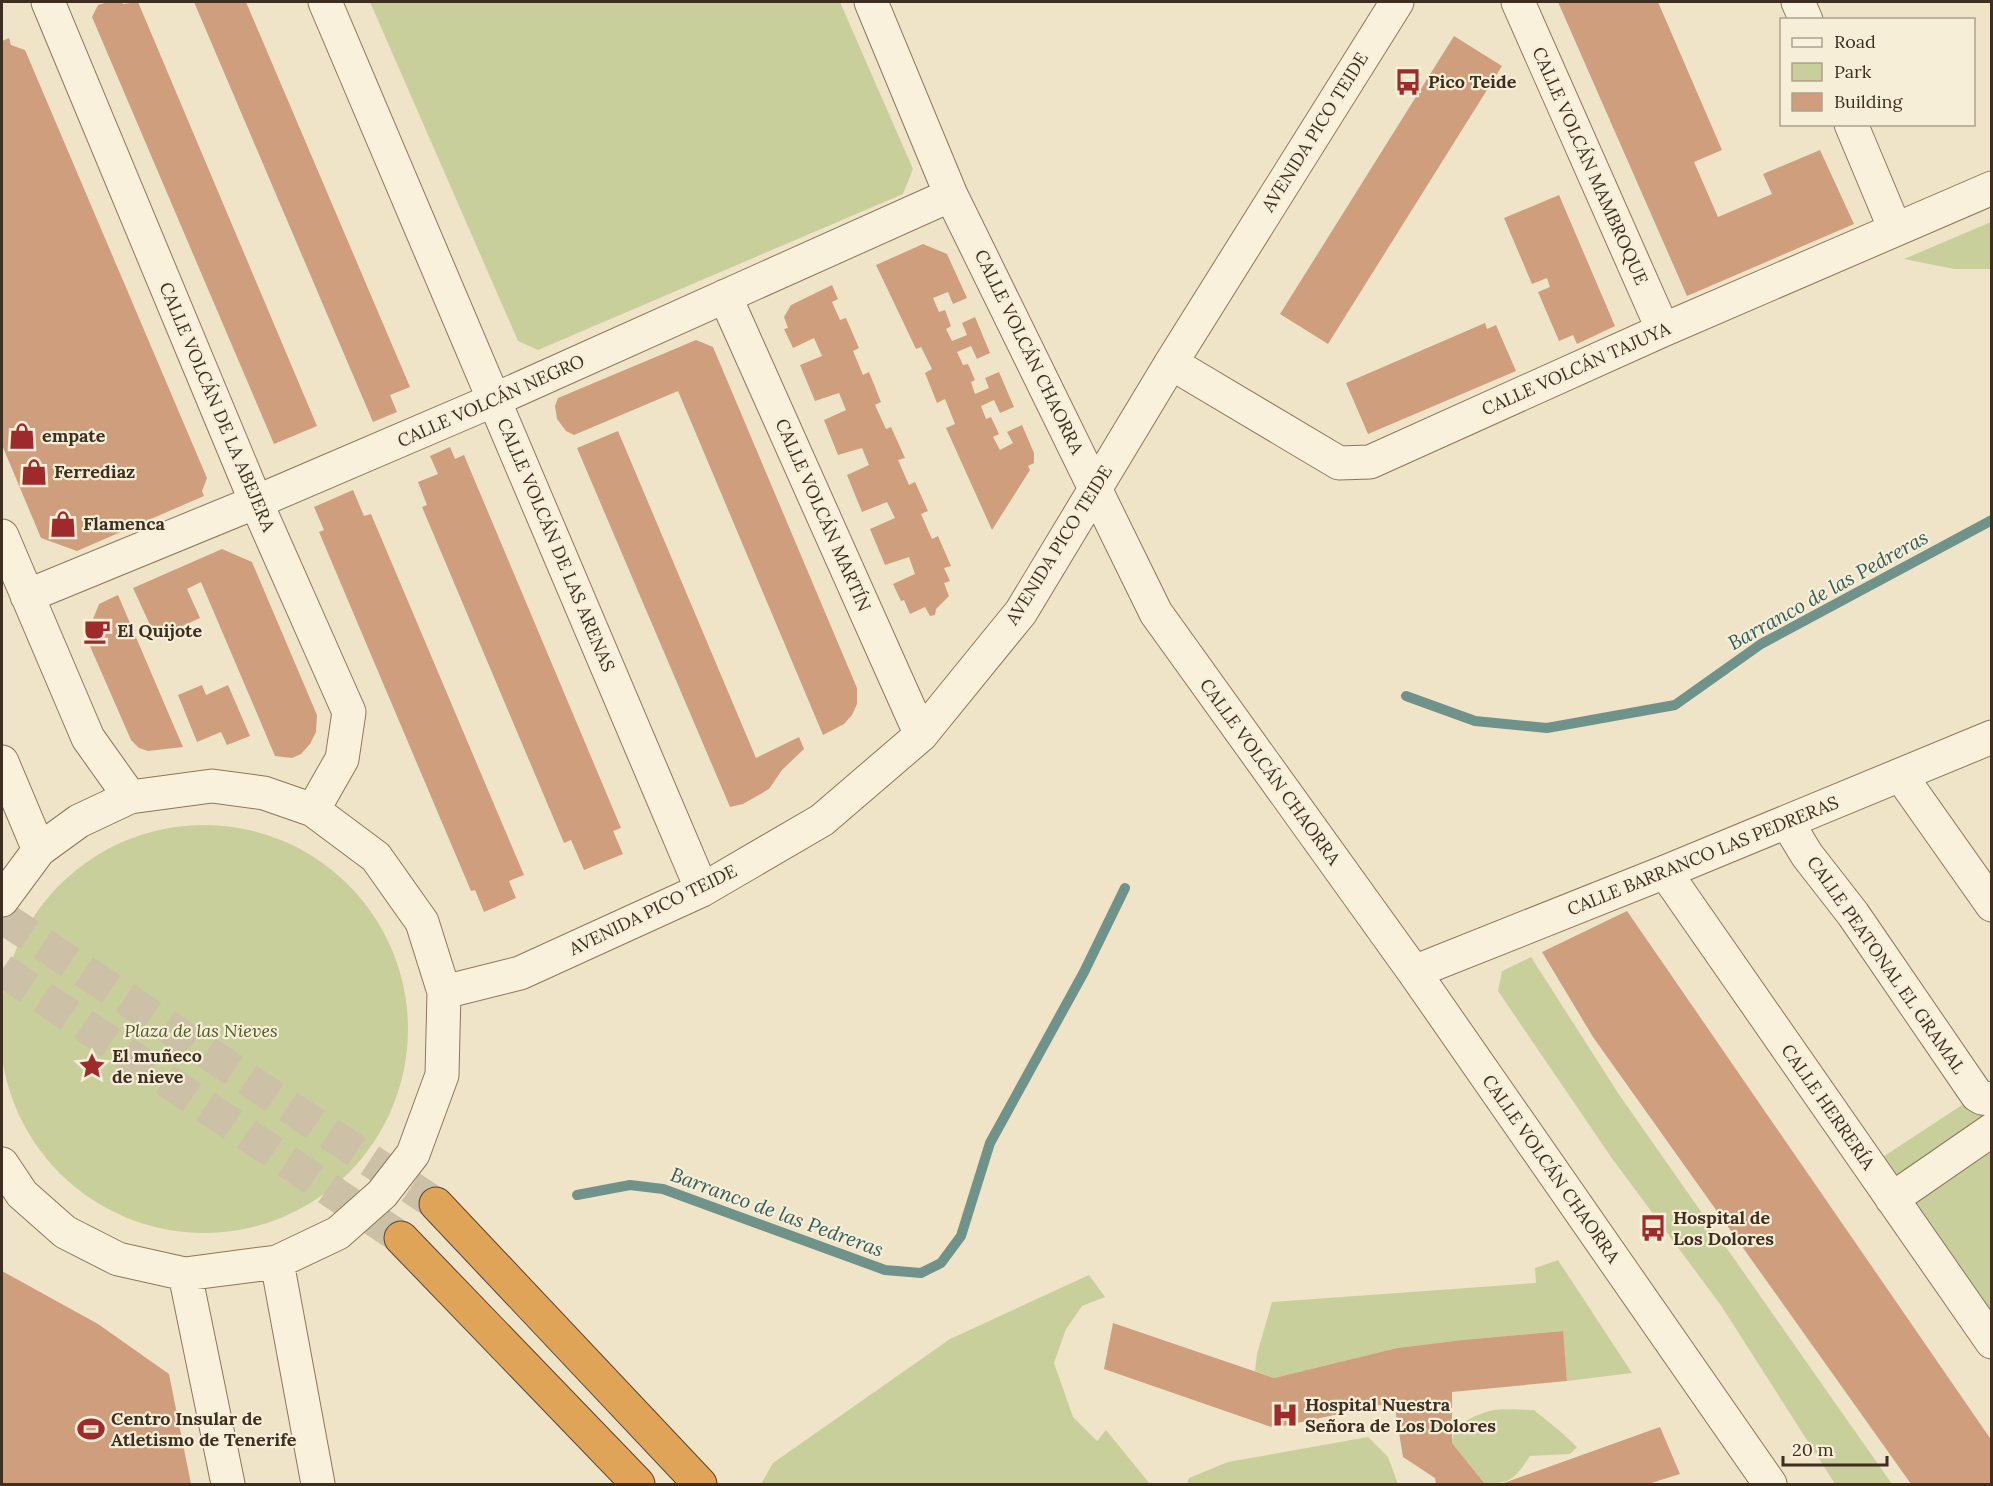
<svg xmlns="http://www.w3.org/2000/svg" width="1993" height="1486" font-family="Lora,serif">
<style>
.green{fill:#c9cf9b}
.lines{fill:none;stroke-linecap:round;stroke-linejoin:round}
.stream{stroke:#6f938a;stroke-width:10}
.building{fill:#cf9f7d}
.highway-tunnel{stroke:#ccc0a6;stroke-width:33;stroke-dasharray:33 16;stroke-linecap:butt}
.minor-casing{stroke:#8d765c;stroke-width:35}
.highway-casing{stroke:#5b4430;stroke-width:35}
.minor{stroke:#faf1dc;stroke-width:33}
.highway{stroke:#e0a458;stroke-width:33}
.labels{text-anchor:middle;stroke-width:4.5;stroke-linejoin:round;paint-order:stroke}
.poi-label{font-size:18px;font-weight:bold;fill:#3d2e20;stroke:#f7eed8;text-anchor:start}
.street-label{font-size:18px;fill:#3d2e20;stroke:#f7eed8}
.park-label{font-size:18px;font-style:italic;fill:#4d5a26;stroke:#f7eed8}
.water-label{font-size:20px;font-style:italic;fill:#2f5d5a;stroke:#f7eed8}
</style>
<rect width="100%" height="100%" fill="#f0e4c8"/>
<path class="green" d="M370,2H840L913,169L903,194L538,350L518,341Z
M1991,222V269H1954L1904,259Z
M0 1029a204 204 0 1 1 408 0a204 204 0 1 1-408 0Z
M1531,957L1620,1096L1892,1484H1835L1722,1307L1611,1157L1498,991L1502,971Z
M1991,1086V1342L1869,1166Z
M1558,1260L1632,1373L1567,1381L1562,1331L1462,1340L1397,1348L1274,1378L1255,1371L1257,1354L1272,1302L1536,1283L1535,1268Z
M1089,1275L1105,1297L1082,1306L1066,1329L1054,1363L1073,1417L1097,1441L1106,1430L1150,1484H761L773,1463L950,1339Z
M1534,1410L1561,1432L1577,1447L1570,1454L1530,1456C1515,1478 1512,1484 1485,1484L1452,1443C1452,1425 1474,1415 1490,1411C1503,1408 1520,1410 1534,1410Z
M1368,1437L1388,1457L1398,1484H1187L1189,1478L1228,1462Z"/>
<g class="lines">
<path class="stream" d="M1406,696L1475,721L1547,728L1675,705L1761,644L1992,520
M577,1195L630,1185L663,1189L885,1270L921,1273L941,1263L961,1236L990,1143L1084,972L1125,888"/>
</g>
<path class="building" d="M108,2H122L123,4L138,2L317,426L274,444L92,17L98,5Z
M194,2H246L410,387L390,395L397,412L373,422Z
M1558,2H1658L1722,150L1694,162L1718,217L1772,194L1763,174L1820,150L1854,224L1687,296Z
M1454,36L1502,66L1328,344L1280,314Z
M9,38L11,45L25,50L207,478L202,491L204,496L77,551L41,538L2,445V41Z
M1559,195L1615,326L1577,344L1573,335L1559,341L1538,292L1550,287L1547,278L1532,284L1504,218Z
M923,244L947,254L967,298L953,304L948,292L933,298L939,312L945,310L951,326L946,329L952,341L967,335L962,323L975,317L990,353L977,359L971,346L957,352L963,365L968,364L975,380L971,382L975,394L989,388L985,378L999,372L1014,407L1000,413L994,400L981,406L986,419L991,417L999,434L993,437L1000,450L1013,443L1007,432L1022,425L1034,453V463L1028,466L1030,470L992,530L946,428L955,424L945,399L937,403L925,373L932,369L921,347L916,349L876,265Z
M832,285L838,299L832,302L840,320L846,318L859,348L853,351L863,375L869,372L881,402L875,405L886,429L891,427L905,458L898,460L909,485L915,482L928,511L921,514L932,539L938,536L951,566L944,568L950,581L944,583L949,596L936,609L935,615L930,616L925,607L910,614L904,600L901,601L893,584L915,574L909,557L885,565L870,529L895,518L887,502L862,512L847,475L869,465L862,448L838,455L824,420L846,410L839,393L815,401L800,365L822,356L814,338L793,348L784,329L788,328L784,317L791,305Z
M1485,323L1487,329L1496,325L1516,371L1368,434L1346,383Z
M696,340L713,347L857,688V704L852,715L844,724L823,735L678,391L574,435L566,431L557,419L555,406L558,398Z
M618,431L756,758L799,737L804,749L782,770L769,789L743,804L730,807L577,448Z
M450,447L455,459L464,455L621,828L613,831L623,854L584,870L571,840L564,843L422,507L427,505L418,482L438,474L430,456Z
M353,490L364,516L371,514L524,875L509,881L516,898L484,912L475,890L471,891L319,532L324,530L314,507Z
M222,549L252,562L317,715L316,732L310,744L301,754L292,758L275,756L201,582L187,589L200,618L156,638L133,588Z
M118,595L173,724L183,747L148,751L139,748L131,740L86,637L99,604Z
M202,685L206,695L228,685L250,736L227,745L221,732L197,742L178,695Z
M1627,911L1992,1441V1484H1911L1593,1037L1542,952Z
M2,1271L98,1324L169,1374L191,1484H2Z
M1113,1323L1274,1378L1397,1348L1462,1340L1563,1331L1567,1381L1452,1392V1443L1485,1484H1436L1435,1478L1403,1457L1394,1402L1274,1428L1104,1369Z
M1660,1427L1680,1474L1648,1484H1501Z"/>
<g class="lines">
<path class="highway-tunnel" d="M2,917L436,1204
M2,970L401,1238"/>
<defs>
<path id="minor" d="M48,2L256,502L349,712L342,759L313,810
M325,2L702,890
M871,2L951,195L1156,613L1414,972L1770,1484
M1518,2L1663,330
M1798,2L1806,20
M1851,124L1895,229
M725,296L921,735
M1171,363L1339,463L1370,462L1663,330L1992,188
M2,536L88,738L130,797
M27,596L256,502L494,400L951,195
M2,762L39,850
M1901,776L1992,905
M1787,822L1807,855L1853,914L1977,1095L1982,1098L1992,1099
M1665,872L1992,1342
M2,900L39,850L79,821L130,797L212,786L264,793L313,810L376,857L422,922L444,992L442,1075L413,1154L382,1194L338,1233L277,1262L185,1274L118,1259L65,1232L22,1194L2,1164
M1414,972L1665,872L1992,737
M444,992L520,973L702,890L822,820L921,735L1021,612L1171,363L1397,2
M1892,1199L1992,1130
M277,1262L318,1484
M185,1274L228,1484"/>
<path id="highway" d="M436,1204L700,1484
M401,1238L638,1484"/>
</defs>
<use href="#minor" class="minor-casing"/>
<use href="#highway" class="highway-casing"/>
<use href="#minor" class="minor"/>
<use href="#highway" class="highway"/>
</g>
<defs>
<symbol id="bus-bare" viewBox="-9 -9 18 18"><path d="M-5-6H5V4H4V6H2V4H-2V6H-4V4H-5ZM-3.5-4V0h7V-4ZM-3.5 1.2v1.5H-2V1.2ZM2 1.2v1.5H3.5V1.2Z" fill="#9e2a2b" stroke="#f7eed8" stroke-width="2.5" paint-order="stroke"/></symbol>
<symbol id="shop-bare" viewBox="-9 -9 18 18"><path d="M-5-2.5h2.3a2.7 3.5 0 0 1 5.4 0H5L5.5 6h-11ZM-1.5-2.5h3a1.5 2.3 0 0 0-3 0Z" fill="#9e2a2b" stroke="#f7eed8" stroke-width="2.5" paint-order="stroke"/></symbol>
<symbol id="cafe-bare" viewBox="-9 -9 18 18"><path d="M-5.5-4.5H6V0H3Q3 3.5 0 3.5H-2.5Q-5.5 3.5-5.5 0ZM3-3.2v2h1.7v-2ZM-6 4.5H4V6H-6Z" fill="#9e2a2b" stroke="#f7eed8" stroke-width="2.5" paint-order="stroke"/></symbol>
<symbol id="sight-bare" viewBox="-9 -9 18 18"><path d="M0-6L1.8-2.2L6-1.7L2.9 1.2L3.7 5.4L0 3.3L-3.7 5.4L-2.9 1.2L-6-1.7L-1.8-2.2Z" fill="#9e2a2b" stroke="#f7eed8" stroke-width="2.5" paint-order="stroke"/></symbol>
<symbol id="hospital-bare" viewBox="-9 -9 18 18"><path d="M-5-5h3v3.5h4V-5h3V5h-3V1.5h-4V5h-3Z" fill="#9e2a2b" stroke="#f7eed8" stroke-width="2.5" paint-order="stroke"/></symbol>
<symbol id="stadium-bare" viewBox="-9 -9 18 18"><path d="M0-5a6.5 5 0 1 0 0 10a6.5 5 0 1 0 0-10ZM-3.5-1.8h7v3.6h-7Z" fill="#9e2a2b" stroke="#f7eed8" stroke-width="2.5" paint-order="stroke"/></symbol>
</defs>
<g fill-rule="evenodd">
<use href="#bus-bare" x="1389" y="63" width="38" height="38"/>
<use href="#shop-bare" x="3" y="417" width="38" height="38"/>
<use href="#shop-bare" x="15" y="453" width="38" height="38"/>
<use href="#shop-bare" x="44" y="505" width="38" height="38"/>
<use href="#cafe-bare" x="78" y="612" width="38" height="38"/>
<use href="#sight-bare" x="73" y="1047" width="38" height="38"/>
<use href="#bus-bare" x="1634" y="1209" width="38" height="38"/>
<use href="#hospital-bare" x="1266" y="1396" width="38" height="38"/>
<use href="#stadium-bare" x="72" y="1410" width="38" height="38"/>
</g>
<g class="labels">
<g class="poi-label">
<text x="1428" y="88">Pico Teide</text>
<text x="42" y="442">empate</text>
<text x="54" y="478">Ferrediaz</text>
<text x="83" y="530">Flamenca</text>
<text x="117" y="637">El Quijote</text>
<text x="112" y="1062">El muñeco<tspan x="112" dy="21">de nieve</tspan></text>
<text x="1673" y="1224">Hospital de<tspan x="1673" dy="21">Los Dolores</tspan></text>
<text x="1305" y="1411">Hospital Nuestra<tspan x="1305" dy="21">Señora de Los Dolores</tspan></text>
<text x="111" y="1425">Centro Insular de<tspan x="111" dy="21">Atletismo de Tenerife</tspan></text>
</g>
<g class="street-label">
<text transform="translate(1315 132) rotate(-58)" y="6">AVENIDA PICO TEIDE</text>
<text transform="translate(1590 166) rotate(66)" y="6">CALLE VOLCÁN MAMBROQUE</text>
<text transform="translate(1029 352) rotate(64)" y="6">CALLE VOLCÁN CHAORRA</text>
<text transform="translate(1576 369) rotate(-24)" y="6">CALLE VOLCÁN TAJUYA</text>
<text transform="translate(491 401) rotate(-24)" y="6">CALLE VOLCÁN NEGRO</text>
<text transform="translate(217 407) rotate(67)" y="6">CALLE VOLCÁN DE LA ABEJERA</text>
<text transform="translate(823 515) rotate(66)" y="6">CALLE VOLCÁN MARTÍN</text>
<text transform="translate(556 545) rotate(67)" y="6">CALLE VOLCÁN DE LAS ARENAS</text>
<text transform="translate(1059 545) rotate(-58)" y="6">AVENIDA PICO TEIDE</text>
<text transform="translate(1270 772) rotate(54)" y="6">CALLE VOLCÁN CHAORRA</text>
<text transform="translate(1703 856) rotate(-22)" y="6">CALLE BARRANCO LAS PEDRERAS</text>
<text transform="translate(653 910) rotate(-26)" y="6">AVENIDA PICO TEIDE</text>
<text transform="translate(1886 965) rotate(55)" y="6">CALLE PEATONAL EL GRAMAL</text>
<text transform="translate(1828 1107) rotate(55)" y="6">CALLE HERRERÍA</text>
<text transform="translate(1551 1169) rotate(55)" y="6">CALLE VOLCÁN CHAORRA</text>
</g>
<g class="park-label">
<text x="201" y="1037">Plaza de las Nieves</text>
</g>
<g class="water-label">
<text transform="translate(1828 590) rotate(-29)" y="7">Barranco de las Pedreras</text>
<text transform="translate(777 1212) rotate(20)" y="7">Barranco de las Pedreras</text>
</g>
</g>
<rect width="1993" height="1486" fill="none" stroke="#3d2e20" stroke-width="6"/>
<rect x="1780" y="18" width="195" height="108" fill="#f7eed8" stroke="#ada18e" stroke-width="1.5"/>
<rect x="1792" y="38" width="30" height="9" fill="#faf1dc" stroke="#ada18e" stroke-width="1.5"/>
<text x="1834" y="48" font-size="18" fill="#3d2e20">Road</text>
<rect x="1792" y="63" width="30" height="18" fill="#c9cf9b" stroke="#ada18e" stroke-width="1.5"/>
<text x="1834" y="78" font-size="18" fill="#3d2e20">Park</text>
<rect x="1792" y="93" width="30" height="18" fill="#cf9f7d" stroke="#ada18e" stroke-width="1.5"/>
<text x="1834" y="108" font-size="18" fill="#3d2e20">Building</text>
<path d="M1783 1456v9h104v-9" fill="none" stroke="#3d2e20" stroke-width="3"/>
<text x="1792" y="1456" font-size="18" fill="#3d2e20" stroke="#f7eed8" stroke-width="4.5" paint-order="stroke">20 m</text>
</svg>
